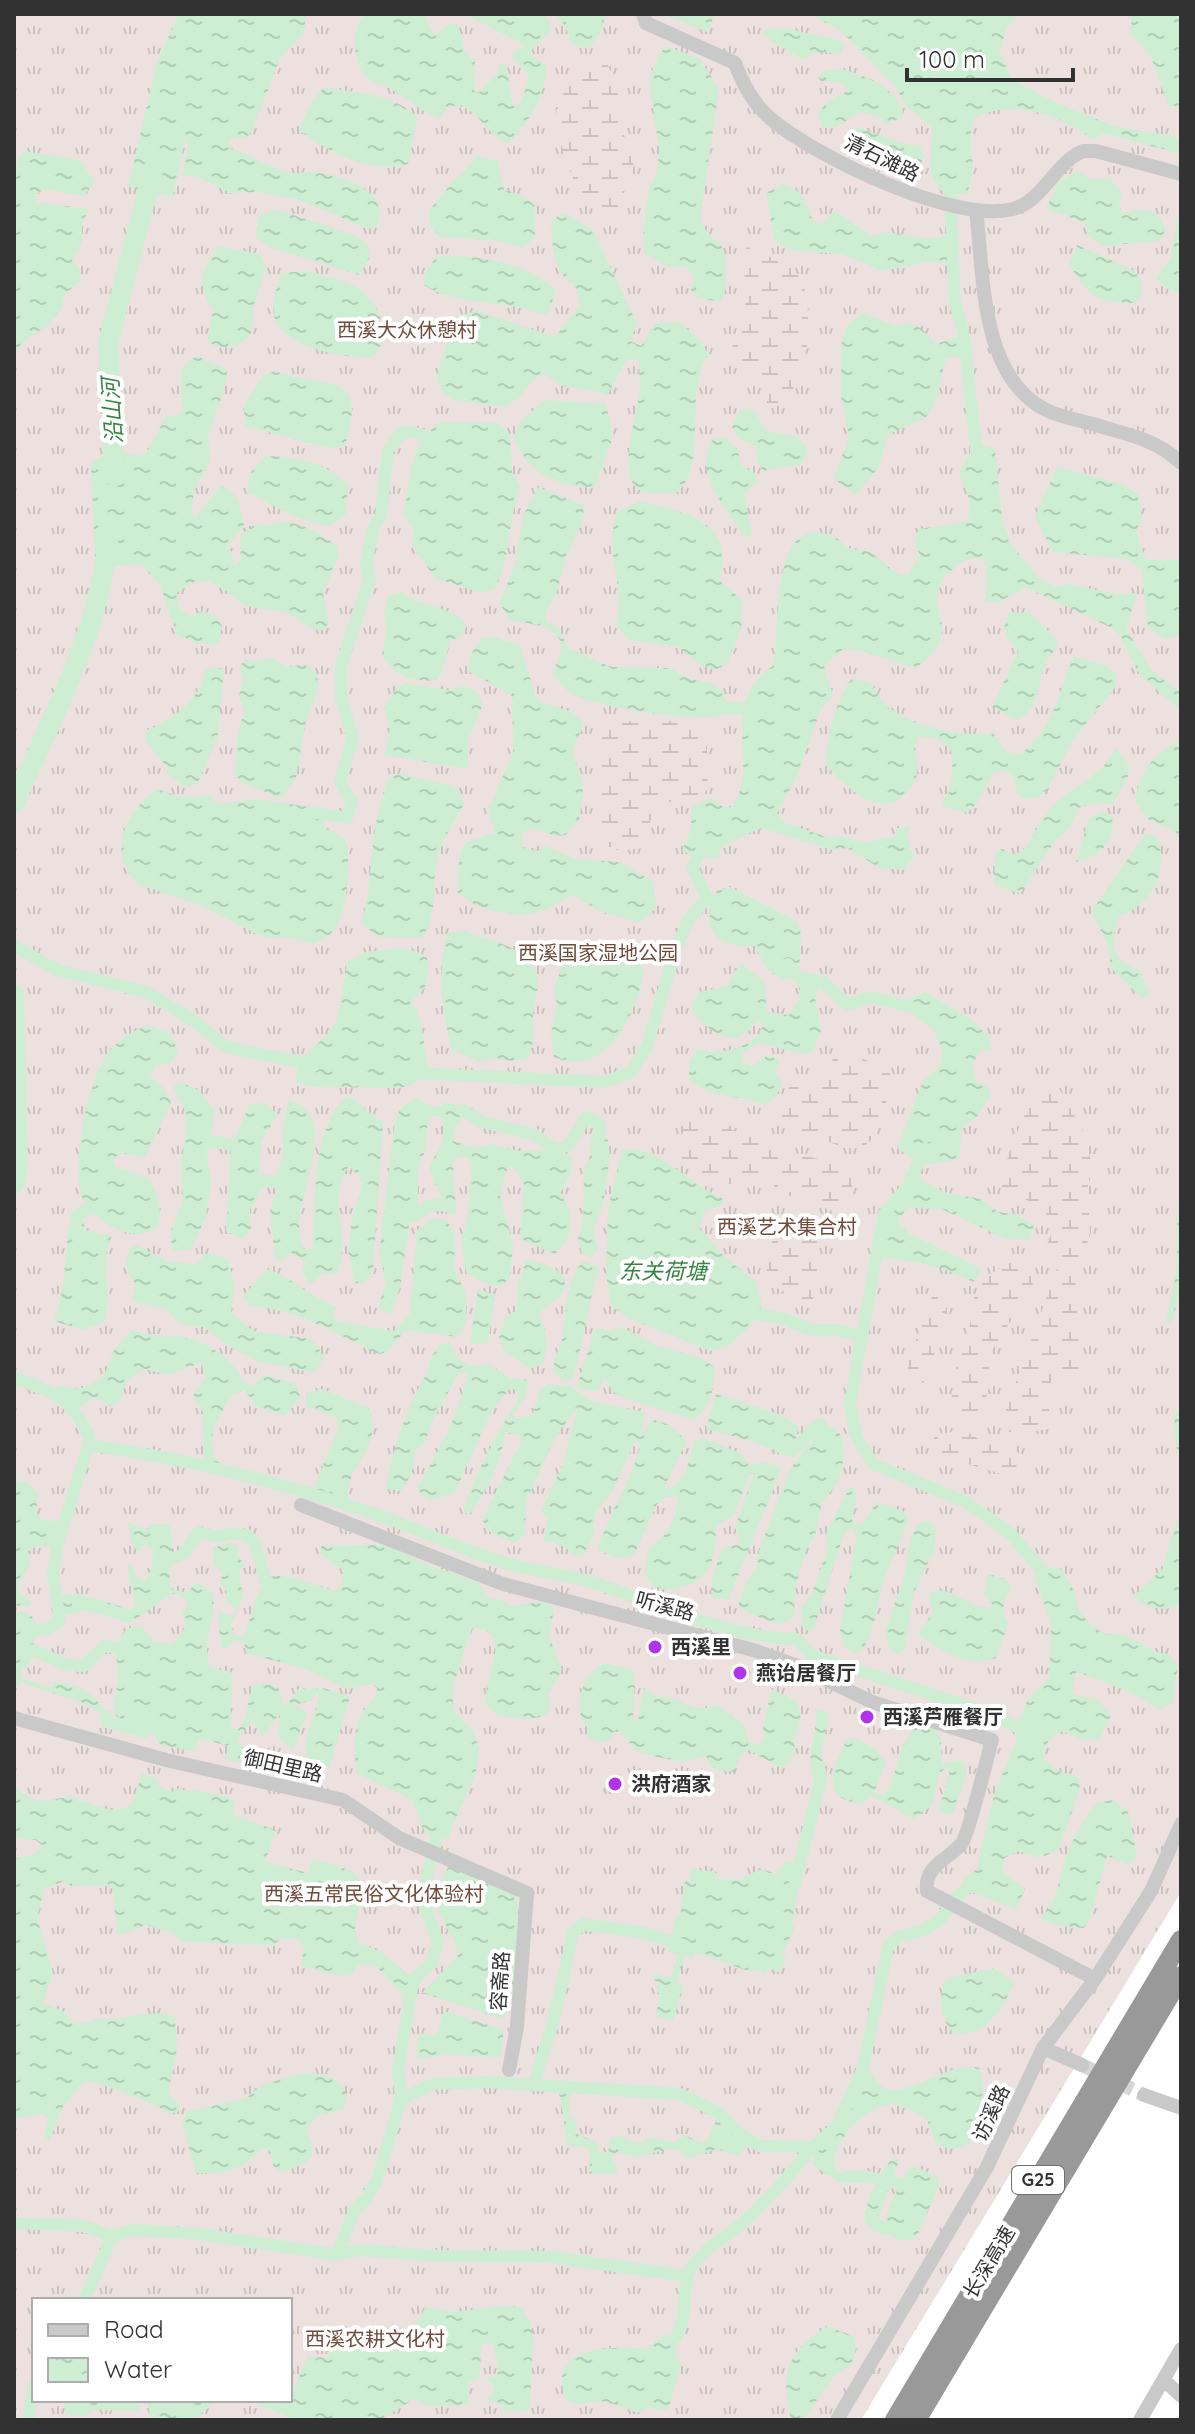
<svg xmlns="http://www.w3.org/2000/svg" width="1195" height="2434" font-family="Quicksand,'Noto Sans SC',sans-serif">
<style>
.grass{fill:url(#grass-tufts);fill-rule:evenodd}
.wetland{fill:url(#wetland-marsh)}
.water{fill:url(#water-ripples)}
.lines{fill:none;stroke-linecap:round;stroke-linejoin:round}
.canal{stroke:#cdeed2;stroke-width:12}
.river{stroke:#cdeed2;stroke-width:20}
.minor-tunnel{stroke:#d6d6d6;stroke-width:14;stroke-dasharray:14 7;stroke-linecap:butt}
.minor{stroke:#c9c9c9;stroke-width:14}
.highway{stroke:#999;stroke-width:20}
.poi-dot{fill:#af34ea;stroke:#fff;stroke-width:3}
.labels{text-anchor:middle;stroke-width:8;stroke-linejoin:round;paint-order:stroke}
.shield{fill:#fff;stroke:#707070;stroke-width:2}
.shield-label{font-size:18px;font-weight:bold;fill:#323232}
.street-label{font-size:20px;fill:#323232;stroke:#fff}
.park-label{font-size:20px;fill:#704c3d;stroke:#fff}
.poi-label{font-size:20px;font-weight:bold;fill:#323232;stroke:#fff;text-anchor:start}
.water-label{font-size:22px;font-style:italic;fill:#368441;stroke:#fff}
</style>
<defs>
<pattern id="grass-tufts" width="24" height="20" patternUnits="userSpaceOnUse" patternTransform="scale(2)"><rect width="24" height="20" fill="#ece1de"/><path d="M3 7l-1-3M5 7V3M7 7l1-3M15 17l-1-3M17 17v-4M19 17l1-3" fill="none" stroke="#cbc2bf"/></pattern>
<pattern id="wetland-marsh" width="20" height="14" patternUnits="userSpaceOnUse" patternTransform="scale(2)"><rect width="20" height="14" fill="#ece1de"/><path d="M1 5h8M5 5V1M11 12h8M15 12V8" fill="none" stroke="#cbc2bf"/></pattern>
<pattern id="water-ripples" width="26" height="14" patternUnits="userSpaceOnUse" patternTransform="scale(2)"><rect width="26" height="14" fill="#cdeed2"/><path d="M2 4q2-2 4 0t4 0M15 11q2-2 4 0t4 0" fill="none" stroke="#b0cdb5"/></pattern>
</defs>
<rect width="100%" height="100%" fill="#fff"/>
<path class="grass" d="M14,14H1181V1892L861,2420H14ZM34,2300H290V2400H34Z"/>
<path class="wetland" d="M583,61L607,64L617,84L620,122L634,166L624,193L623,218H600L577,190L561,144L556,106Z
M747,247C761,254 794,264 801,279C815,309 810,389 776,405L767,406L766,383L760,369L741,361L732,348C743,311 753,298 740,259Z
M663,718L702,733L706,748L708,789C692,805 672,797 654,807L643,848L620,851L600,843L596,828L602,772L599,756L602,738L612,723Z
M837,1052L880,1064L894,1078L875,1137L862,1148H845L794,1129L779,1119L789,1087L818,1086Z
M1054,1079L1087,1138L1092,1172L1088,1186L1090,1235L1077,1269L1075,1290L1083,1375L1074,1381L1052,1379L1047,1396L1052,1428L1015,1435L1000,1426L1057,1269L1044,1251L1055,1225L1041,1207L1000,1187C1007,1155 1025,1097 1054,1079Z
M695,1116L791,1152L842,1165L853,1179L850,1199L836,1212L776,1191L772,1178L760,1172L759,1179C729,1193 704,1178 678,1163L684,1126Z
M792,1212C821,1227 817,1230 816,1259C816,1270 819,1282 820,1293L808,1302L765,1283C769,1257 769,1229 792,1212Z
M1010,1263L1036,1276C1028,1301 1001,1331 988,1359C992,1384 988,1399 976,1421L949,1413L959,1352L970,1325L974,1298L984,1277Z
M943,1290L952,1294L938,1330L931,1371L921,1386L907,1375L909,1359L933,1294Z
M965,1431L987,1444L1014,1447L1019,1454L1016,1468L1006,1475L957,1461L934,1448V1434Z"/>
<path class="water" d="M179,14H306L304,33L280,58L252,131L246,138L229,139V148C250,154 269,169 293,173C299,174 306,171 312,172C340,175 394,190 376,227L368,229L299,200L258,192L230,193L195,176H182L188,145L186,135L173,197L128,187L157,62Z
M366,14H424L432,32L437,34L450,23L458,25L465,51L475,62L474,91L480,92L497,74L501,63H506L513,107L519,105C536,65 529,83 511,54L525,45L464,14H542L550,21L551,30L529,53L546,65C548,94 528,122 509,143C483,136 477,99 447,107L440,118C421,113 404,95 385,86C380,84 371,82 367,78C353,64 349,26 366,14Z
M555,14H606L600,34L588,49L572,44L566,27Z
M663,14H715L707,32Z
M809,14H1017L1006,30L999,52L1013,80L1058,104L1117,127L1173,136L1181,141V154L1110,135L1102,134L1093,140C1061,115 1011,97 974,119C964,148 981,162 966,195L940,190L930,172L932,128L906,106L896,87L841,31Z
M1132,14H1181V107L1169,106C1154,74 1160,59 1131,35Z
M789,28C807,36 831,35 845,43L842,53L815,52L803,60L762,35L767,29Z
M669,47L700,59L719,89L700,219C713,250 728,233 726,276C726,286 726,293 720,302L698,298L691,290L694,277L687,267H669L645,254L643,235L649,189L657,171L659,150L649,79L660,52Z
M842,69C868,77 890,84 903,110L902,118L886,124L878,117L860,112L836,127L823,128L818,116L825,104L849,90L838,82L821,81L818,77L825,71Z
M324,87C354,93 396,93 417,118L408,164C371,175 328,152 299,130L312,101Z
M856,127L905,144L919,145L924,156L918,171H885L848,151L850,137Z
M24,151L80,160L94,182L84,196L45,189L35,195L36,202L89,209L82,223V242L73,260L81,273L80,281L64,295L62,308L46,327L29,337L14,353V207C22,187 7,171 24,151Z
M477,156L498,162L504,190L525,197L535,206V238L521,248L501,241L440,237L430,226L428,213C442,192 461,175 477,156Z
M1078,171L1091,179H1110L1122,191L1119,206L1124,214C1144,205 1160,209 1165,231L1159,241L1102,246L1088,235L1084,222L1046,209L1058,182Z
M783,184C806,191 805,204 814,222L823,224L834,211L872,236L886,232L928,239L952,235L953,264L928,262L882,271L841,254L790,250L774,240L766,193Z
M275,209L354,235L369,246L370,257L359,275L269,247L255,237L260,214Z
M563,213L593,230L637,324L630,341L641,346L655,323L680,322L703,344L708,354C683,392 709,463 678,492C667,493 651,495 641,491C617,480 635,418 639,397C641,386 639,372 639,360L627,359L608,394L564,386L544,374L534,379L519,398L505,407L454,400L443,394L437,376L454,317L477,311L555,337L580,305C575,274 565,285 558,267C552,254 552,235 551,221Z
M1181,216V294L1166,288L1156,278L1171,258L1177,218Z
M1077,245L1133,270L1141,280V295L1135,303C1095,303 1090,297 1069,264Z
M219,246L260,254L266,267C263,279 258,291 255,303C252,311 254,320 252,328C246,348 222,353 207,341L213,310C195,283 201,272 219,246Z
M455,256C491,257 528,265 556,290L548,314C536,314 529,310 517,307C486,301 452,303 424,285V276L436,257Z
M308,271C354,284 374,286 386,336L373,357C347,359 290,349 276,322C269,308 277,287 281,273Z
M863,313L895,326L909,323L921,328L936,344L957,337L965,339L967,356L946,358L934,407L925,418L889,434L878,468L856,495L834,479L849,436L841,397V345L847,326Z
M198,356L226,369L228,377L208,437L210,460L194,491L191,513L195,517C203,510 211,496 221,486C241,494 239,505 244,525L227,547L232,552L233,566L240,561C243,540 232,536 257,524C268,527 272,524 282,522C299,521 325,536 337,546L338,559L323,594L329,622L323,630C306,631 299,617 284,612C271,607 253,611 242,603C219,586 204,568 177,593L179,609L191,616L203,611L215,616L222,626L218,644L195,643L177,635L160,585L142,564L105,567L95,557L91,462L115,451L140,456L147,452L166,416H177L183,411C183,390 172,366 198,356Z
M275,371C327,391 369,367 345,445L332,449L245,426L244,406L263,375Z
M545,400L606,404L613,437L594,488C556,486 526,474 514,437L521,421Z
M752,408L767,431L797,436L808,450L802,464L763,471L756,459L757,446L740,439L732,427L740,411Z
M441,422L498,423L510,434L512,472L521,488C507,520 510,563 495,589L481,593L435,578L412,545L413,528L403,514C412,478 407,445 441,422Z
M725,437L738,451L741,465L756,474L757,484L744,493L752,536L743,535C727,507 691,474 713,439Z
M976,443L995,449L1002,519L1011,544L1039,579L1057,587L1068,584L1117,594L1137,593L1126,629L1152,671L1181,692V711L1139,674L1119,634L1110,627L1025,587L999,602H986L987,570L982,558C961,555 941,576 937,596C934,606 942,617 942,627C943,645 929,660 915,668L858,650H842L824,666L833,695L820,711L798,774L777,813L784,822L829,838L839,836L865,842L894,837L897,828L910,826L907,838L914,857L904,870L880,868L847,848L832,850L761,828L723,846L717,859L698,857L682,851L691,830V807L710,798L722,806L732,807C762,766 716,704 773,666C782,636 765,502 838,539C841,541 844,545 847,547C855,551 864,549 871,553C885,561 891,573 907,576L920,555L915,543L918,529L968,522L970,501L959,474Z
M266,456C297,457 326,462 348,485L346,514L330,526C298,522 276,506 246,492L251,472Z
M1057,467L1124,485L1139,495L1142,520L1136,532L1146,560H1181V634L1165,639L1147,627L1142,571L1128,559L1053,552L1035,517Z
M538,487L584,505L583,520L567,555L556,594L547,609L545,621L559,628L568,648L611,667L670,668L687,678L711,683L724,693L726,703L721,716C692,721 593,708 569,692C562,687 558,681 553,674C555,666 560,657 561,649C564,625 525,623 509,620L500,603L516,561L523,516Z
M641,501C684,513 736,519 719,580L743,601L741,630L727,664L715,670L700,665L679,647L629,640L616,625C626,587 603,551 617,512Z
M401,592C422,608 452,605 467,626L461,637L451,640L439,679C417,685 393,675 382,655L386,630L384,612L389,595Z
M1010,612L1030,613L1058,641C1056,652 1050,654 1046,663C1036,684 1042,709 1017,720L992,707L1018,652C1008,636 998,630 1010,612Z
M494,637L520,646L537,700C556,709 571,706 584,724L572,752L583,782L582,801L579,820L565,835L554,836L531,828L522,834L523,847L536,851L546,846L575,859L620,862L652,881L657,907L640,923L599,911L573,895C563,899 554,906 544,910C516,920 480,911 458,894L459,857L465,843L495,832L488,810L513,753L512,696L468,671L471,654L482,638Z
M1073,656L1105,665L1116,675V686L1073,740L1047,790L1037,798L1024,799L1016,792L1015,778L1004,770L993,773L977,803L967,813L944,807L942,799C955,790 950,784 952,770C955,745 945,737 918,737C912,751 919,759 917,774C915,782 911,790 904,795C878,820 844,785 826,765C827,736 835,702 852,678L870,682C877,690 882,703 889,708C915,726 962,738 993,733L1006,752L1020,754C1052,733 1060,689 1073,656Z
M270,657L285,666L307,665L315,671L319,684L305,725L296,778L283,796L275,798C262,787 249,790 235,777L237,736L244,712L239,695L243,681L239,668L245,660L261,661Z
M215,667L224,670L217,741L197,784L185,787L166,773L168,768L147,743L145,731C174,719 199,702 205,670Z
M406,683L449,690L464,686L477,692L483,704L468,740V769L384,755L390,728L384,708L397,687Z
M1181,741V844L1176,832L1148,819L1135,801C1138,773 1155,751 1181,741Z
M1116,748L1129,765L1128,776L1113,804L1095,803L1078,808L1070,827L1054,842L1020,894L994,884L995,852L1002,849L1014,855C1033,845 1033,833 1044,817C1064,787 1097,784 1116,748Z
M402,773C422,781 441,780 459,790L464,805C454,822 443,838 438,857C430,885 440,911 422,938L379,937L362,924C374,875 369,823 389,778Z
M158,789L178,797L212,796L217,804L257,799L316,808L327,829L345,839C352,860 348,920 329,935C325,939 317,941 312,944L293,938L263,937L202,906L137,884C133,877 126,869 123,861C115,834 136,802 158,789Z
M1102,811L1113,817C1114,844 1101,855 1076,862L1089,818Z
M1145,834L1157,836C1169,871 1154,903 1120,916C1109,939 1111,964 1139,969L1150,993L1142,998L1111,968L1108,946L1092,911Z
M730,887L796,921L801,932L799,976L823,982L815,998L821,1031L813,1052L802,1054L760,1043L743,1052V1063L753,1066L768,1055L779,1060L775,1073L782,1083L776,1097L764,1105C732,1091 721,1104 689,1080V1064L696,1049C717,1056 752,1049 762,1029L760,1021L756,1020L749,1031L735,1039C716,1035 699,1025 691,1006L699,992L728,986L734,972L742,964L764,981L767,1012L789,1015L800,997L798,977L782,980L767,969L755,946C715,949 699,928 717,891Z
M466,931C491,942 538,948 538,983C538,994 533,1004 533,1015C533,1032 535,1042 528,1058C511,1065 496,1055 480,1062L452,1050C441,1004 437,981 447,933Z
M607,943L628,952L644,970C637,1014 606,1080 554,1057L551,1033L557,1005L554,989L565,957Z
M400,948L418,952L427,958C429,978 428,991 410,1001C427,1024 422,1046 428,1073L411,1085L399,1088L311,1087L295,1081C302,1043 324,1049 336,1020C343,1002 343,981 347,962L366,952Z
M925,992L969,1018L989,1036L991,1050L980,1051L972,1065L976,1081L989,1088L991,1095L976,1118L962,1126L959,1159C922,1165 931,1170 897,1148L924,1079L939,1067L943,1053L934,1031L900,1003Z
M148,1025L171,1034L178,1052L170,1064H157L150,1076L162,1086L171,1102L145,1158L125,1153L114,1157V1166L148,1178C158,1196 163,1207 158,1227C154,1229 146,1234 141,1234C118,1236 84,1213 80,1190C74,1155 88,1075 112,1048C123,1037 135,1030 148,1025Z
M181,1082L200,1091L215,1112L207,1153L211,1182L206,1216L191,1250H172L171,1233L183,1199L181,1167L186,1129V1113L173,1087Z
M347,1096C362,1103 368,1115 383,1121L373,1269L364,1284L355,1283L348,1251L353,1214L362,1188L359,1176L349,1166C325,1200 353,1237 337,1273L322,1274L311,1285L302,1272L305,1263L291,1252L283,1261L275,1258L270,1209L277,1192L276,1173L283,1158V1127L288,1100C351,1118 281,1209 304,1249H313C315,1205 311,1127 347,1096Z
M415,1098L436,1108L446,1102L461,1106L462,1118L452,1133L446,1130L440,1116H432L427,1125L426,1148L418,1168V1208L409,1225L400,1288L390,1315L378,1308L386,1282L379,1254L394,1126L400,1109Z
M263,1103L278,1114L261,1142L258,1199L250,1209L251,1228L242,1239L226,1231L231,1148L250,1104Z
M591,1133L608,1140L610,1156L603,1206L594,1227L597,1250L592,1257L582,1254L578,1239L583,1223L584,1168L590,1156Z
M444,1138L474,1148L491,1144L519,1151L556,1150L571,1156L572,1171L560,1194C576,1214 575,1236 555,1254L520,1239L524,1184L513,1166L507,1169L500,1195L513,1245L510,1278L501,1286L487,1284L466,1273L461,1237L467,1221L472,1163L466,1157H457L453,1162L456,1214L447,1213L429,1168Z
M634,1149C666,1154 692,1186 724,1199L721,1207L706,1209L699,1228L725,1257L756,1282L762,1304L755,1320L742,1334L726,1347L711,1351L630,1319L611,1306L606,1275L608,1209L622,1150Z
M913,1175L944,1192L980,1199L998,1212L1014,1214L1034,1225L1030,1240L1005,1239L942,1209L908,1208L897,1221L910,1234L982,1269L974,1282C941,1266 911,1259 874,1258L884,1214Z
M1181,1188V1290L1172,1321L1166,1323C1169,1306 1174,1289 1176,1271C1178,1253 1176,1199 1181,1188Z
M76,1216L83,1220L85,1230L112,1236C97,1264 115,1292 104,1322L83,1330L54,1321L63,1288L68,1229Z
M433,1218L447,1221L455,1235L454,1269L465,1291L467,1320L458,1337L406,1330L387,1352L379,1354C338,1335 297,1309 250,1306L243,1296L267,1269C294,1278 311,1298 337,1307L333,1316L338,1322L394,1331L410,1314L417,1230Z
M137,1245L166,1261L196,1264L205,1254L220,1255L228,1260L235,1287L231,1312L253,1331L312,1339L324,1357L317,1370L309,1372L260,1362L235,1350L203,1327L186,1326L175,1320L168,1310L132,1301L136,1287C128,1271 121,1263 132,1246Z
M526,1260C542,1261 578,1273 560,1296C554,1302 545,1306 539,1314C548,1335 548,1342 543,1364L530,1369L505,1352L499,1338L506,1317L517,1310L518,1286Z
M583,1261L598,1267L575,1373L571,1379L563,1381C558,1376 553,1372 554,1365C554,1357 560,1348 562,1340C566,1314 565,1281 583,1261Z
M478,1289L495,1295L488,1344L470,1343Z
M622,1327L658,1346L701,1358L714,1367C715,1385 710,1409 694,1420L626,1399L612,1391L605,1378L598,1391H587L577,1386L595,1328L610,1331Z
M132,1330C148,1336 160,1335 176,1336C201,1338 235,1358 242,1381L253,1386L264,1375L296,1384L300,1397L285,1416L255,1406L245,1390L233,1394C223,1408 208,1433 213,1451C215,1458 223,1467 227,1473L204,1467L203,1412L193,1396L206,1377L200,1363L168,1375L144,1369L127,1380L119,1402L110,1406L94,1397L76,1410L55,1394L58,1386L79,1389L103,1378L114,1350Z
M450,1343L458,1359L471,1366L489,1364L510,1378L529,1380L525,1397L513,1414L515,1419L532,1415L541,1388L549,1384L571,1386C591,1409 617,1403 645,1413L641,1436L652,1419L669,1425L687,1441L664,1487L667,1490L677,1484L685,1473L695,1441L703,1438L740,1453L749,1465L763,1462L782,1468L728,1600L711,1597L712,1579L722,1548L741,1544L735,1527L754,1473L751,1471L734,1515L716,1526C716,1541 715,1563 704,1575C692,1588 650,1600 646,1573C644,1566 648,1555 649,1548C667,1539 677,1517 678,1497H665L657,1504L634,1555L619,1559L597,1549C604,1527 643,1456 640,1441L634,1443L615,1487L595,1514L593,1536L584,1554L576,1557L565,1547L543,1540L548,1519L541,1511L564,1462L578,1406L556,1436L527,1499L524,1536L514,1543L490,1532L482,1520L522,1440L518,1435L505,1432C501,1465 489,1486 470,1514L464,1513C464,1495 504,1418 517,1403V1391L511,1387L492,1410L454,1494L431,1500L421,1495L418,1487L449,1430L469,1374L460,1372L433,1419L424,1445L415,1449C415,1465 411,1478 401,1491L386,1489C389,1459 410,1398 428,1372L429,1361L439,1345Z
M322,1389L369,1408C385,1454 340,1465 349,1505L311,1494L339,1427L336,1418L306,1406V1393Z
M716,1394L781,1415L799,1426L792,1451L785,1456L752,1441L706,1429Z
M1174,1411L1181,1413V1457L1176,1447Z
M821,1424L837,1430L843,1439L844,1457L838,1482L822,1503L815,1535L806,1550L796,1584L794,1617L781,1624C771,1621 744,1614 738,1606L746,1582L756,1569L759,1551L790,1469L813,1440Z
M25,1481L38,1493L36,1512L42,1520L66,1522L57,1547L37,1546L28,1551L29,1566L18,1584L21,1595L31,1601L30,1607L14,1605V1482Z
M851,1485L857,1496L852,1519L855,1523L862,1524L877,1502L903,1511L908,1521C900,1545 886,1567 881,1591C877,1611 873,1631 863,1650L853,1653L844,1646L840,1631L856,1539L853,1529H847L841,1542L814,1628L809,1631L802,1627L801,1608L812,1593L828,1547L826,1533Z
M1181,1508V1603C1164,1614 1148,1608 1133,1597L1162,1569Z
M929,1521L936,1529L934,1550L914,1593L905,1649L899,1654L890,1650L885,1630L904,1578L911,1535L919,1523Z
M128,1522L146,1530L153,1524H169C178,1546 164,1570 172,1589L187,1593L196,1582L212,1592C219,1616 200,1637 210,1667L231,1672C235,1691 229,1707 231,1727L238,1730L245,1719L252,1686L265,1683L278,1687L285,1707L298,1689L323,1688L350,1697L329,1769L322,1763L308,1759C297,1741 322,1709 318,1693L310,1701L294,1705L306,1711V1715L293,1750L279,1738V1714L263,1736L252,1721L236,1741L254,1758L255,1766L225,1759L228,1746L199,1738L194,1752L159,1744L153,1733L138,1731L136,1726L116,1716C110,1704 118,1691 118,1678C117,1657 110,1638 133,1626L142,1627L154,1642L173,1644L186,1626L182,1613L188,1604L185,1598L173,1593L130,1623L85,1610L60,1617L57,1596L79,1594L130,1609L136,1605L126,1566L132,1564L136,1577L145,1581L152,1568L153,1550L144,1543L140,1551C127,1546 132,1534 128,1522Z
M231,1542L239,1547L238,1557L245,1565L239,1571L243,1597L231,1625L233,1633L243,1638C252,1618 254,1595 267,1577L285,1575L335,1591L342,1584L344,1571L320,1554L322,1546L388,1544L423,1563L478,1582L490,1599H500L512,1606L548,1601L554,1609L549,1636L562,1669L548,1695L551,1707L546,1715C530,1720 518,1720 502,1716C456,1704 530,1631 472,1628L453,1687V1701L454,1712C506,1751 462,1792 448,1838L435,1842L422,1827L412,1800L357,1773C354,1753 352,1733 361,1715C366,1705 376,1700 377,1688L372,1684L347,1689L306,1669L246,1653L244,1642L234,1640L228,1649L221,1648L218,1612L232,1616L236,1610L227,1602L226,1591L219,1582L223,1575L214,1564L213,1548Z
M1039,1567L1060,1568L1074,1591L1080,1612L1090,1625L1107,1635C1132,1629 1144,1653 1168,1654L1178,1665L1172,1704L1159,1710C1146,1696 1097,1679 1076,1672L1072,1694L1099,1701L1111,1715L1100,1739L1083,1740L1062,1731L1048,1741L1043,1758L1054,1769L1080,1778L1079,1792L1058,1850L1040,1858L1019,1851L1004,1858L1002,1872L1025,1889L1016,1909L966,1890L962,1880L977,1869L995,1791L1016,1743L1017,1725L1028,1699L1049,1678L1051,1625L1035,1577Z
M988,1574L1005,1579L1012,1587C1004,1601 999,1608 1008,1624L996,1658C965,1668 943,1651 918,1635L934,1611L929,1599L932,1591C956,1587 973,1613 993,1606L984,1594Z
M21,1611L33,1617L37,1625C29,1640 41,1660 22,1669V1679L51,1687L53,1682C75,1682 100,1694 106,1716C80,1698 49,1694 21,1682L14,1689V1612Z
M606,1663L631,1669L635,1679L633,1722L638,1720L644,1687C655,1699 660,1695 673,1699C694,1704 692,1713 717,1705L743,1724L749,1741L756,1745L764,1741L763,1726L772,1689L798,1703L801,1717L793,1742L796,1749L787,1766L780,1768L749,1750L742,1753L734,1772L713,1769L706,1756L681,1762L649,1755L635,1750L624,1735L614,1731L610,1740L602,1743L587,1738L588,1729C571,1710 581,1672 606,1663Z
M815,1709L827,1712C832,1728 818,1742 822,1759C824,1766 827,1771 828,1779L823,1783L813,1779C805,1750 819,1735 815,1709Z
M921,1725L935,1728L941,1739L942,1764L962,1760L967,1772L954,1812L945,1815L939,1810L950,1770L945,1768L939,1774L933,1805L913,1819L873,1796L860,1804C818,1798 833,1765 848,1738C864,1738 875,1749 886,1761L874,1793L884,1795C900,1775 897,1736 921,1725Z
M142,1773L159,1780L158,1786L173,1792L175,1788L192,1792L193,1790L226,1796L235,1803L232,1815L276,1830L265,1862L308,1873L312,1859C329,1864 361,1868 363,1888L353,1893L360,1904L355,1928L358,1942L381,1952L407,1974L418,1975L410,2002L375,1965L359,1964L352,1975L340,1976L301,1966L304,1947L298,1938L280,1939L274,1945L183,1942L173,1933L145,1925L122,1935L117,1932L112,1886H71L64,1881L44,1889L37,1918L53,1973L43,2003L63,2011L75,2024L91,2022L96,2018C121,2024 159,2005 175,2018L177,2052L168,2092L180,2106L178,2112L169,2114C160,2104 103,2085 86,2080L63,2106L49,2142L44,2134L49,2119L44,2114L14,2118V1859L32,1855L43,1846L36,1840L14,1838V1788L37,1801L72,1797L109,1810L127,1808L133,1802Z
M1114,1800L1128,1812L1137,1855L1129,1865L1107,1856L1089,1922L1083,1928L1060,1926L1041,1919C1060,1893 1055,1895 1063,1867C1069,1844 1082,1822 1096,1803Z
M786,1860L803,1869L791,1924L795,1927L782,1954L786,1957L780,1973L768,1968L765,1973L754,1969L752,1972L695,1953L693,1958L685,1955L676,1984L684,1986L673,2021L655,2016L661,1994L656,1992L659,1982L653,1980L655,1974L671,1978L678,1955L668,1952L676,1916H680L685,1881H691V1869L717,1872L716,1879L740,1880L760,1869L777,1874Z
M450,1864L516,1894C520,1920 519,1998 503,2019L422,1993L458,1956L454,1940L437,1910L444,1874Z
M993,1968L1015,1983C1001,2008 987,2041 952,2032C939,2015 938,1998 946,1979Z
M444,2011L504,2030L500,2057L443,2055L418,2059L416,2046L420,2033L431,2036L438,2032Z
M864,2062C871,2070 875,2082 883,2087C905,2101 951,2059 980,2068C988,2100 985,2164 937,2145L926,2118C917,2114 905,2106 896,2105C868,2101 831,2142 834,2168L846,2177L841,2184L813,2165L814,2147L837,2126Z
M302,2073C324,2073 354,2080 344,2109L317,2116L307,2128C307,2136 312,2141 313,2148C315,2163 291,2169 281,2172L273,2166L272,2153L263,2148C241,2170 228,2174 196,2173L182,2123L187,2112L246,2098L262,2085Z
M558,2086H571L569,2119L573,2118L577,2123V2134L598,2143V2151L608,2152L611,2138L618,2135L637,2143L652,2137L674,2143L683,2135L704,2143C713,2135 712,2123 721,2114L738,2133L755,2143L747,2146L738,2156L717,2149L686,2159L683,2151L669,2149L637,2157L617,2152L611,2157L618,2168L616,2174H595L589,2170L591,2157L587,2147L568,2146Z
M893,2158L899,2160L875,2229L865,2224C862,2206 881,2170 893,2158Z
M915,2166L937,2177L939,2186L916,2238C909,2241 904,2242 897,2239C870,2227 902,2186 908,2170Z
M501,2306L521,2307L530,2321L533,2336L530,2410L506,2412L501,2405L485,2400L493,2393L494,2387L485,2377H496L498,2367L493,2345L488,2342L481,2345L480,2377L468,2383L469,2405L429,2407L414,2399L380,2420H297L248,2400H290L307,2356L328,2358L329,2348L348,2350L349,2344C367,2348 398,2361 408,2341L403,2336L405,2329H412L426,2307L454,2312Z
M827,2326L853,2336L856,2348L853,2363L833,2377L803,2420H791C781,2371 785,2355 827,2326Z
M665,2335L678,2338L675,2354L681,2366L668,2410L647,2408L638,2413L605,2401L577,2404L566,2400C544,2345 614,2346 648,2349Z
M63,2400H142L138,2411L92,2410L85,2416L66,2415Z
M149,2400H227L214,2402L196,2419L154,2420L149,2413Z"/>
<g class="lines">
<path class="canal" d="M950,192L955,303L964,335L977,459
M724,708L745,709
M318,813L347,818L352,802L340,782L353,737L341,699V665L370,578L366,564L373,529L381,515L388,450L401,433L412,432L425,436
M704,846L692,867L707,898L724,907
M14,946L57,970L146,992L194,1021L226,1047L315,1065
M788,964L798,977L823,982L847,1005L870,997L915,1008
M413,1073L604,1082L631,1072L647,1046L676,949L689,919L707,898
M462,1110L482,1122L536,1135L556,1150L569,1145L586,1117L599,1123L600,1137
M448,1138L449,1131
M209,1141L233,1145
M925,1148L908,1186L884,1214L850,1403L856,1436L873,1464L966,1502L1011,1534L1039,1567L1044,1579
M260,1183L264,1180L277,1183
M76,1216L88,1209
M414,1216L430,1205H443
M758,1314L785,1319L811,1330H837L863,1336
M14,1378C54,1392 73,1398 90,1439L57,1547L53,1575L60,1620L47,1629L33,1631
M88,1445C183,1458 281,1482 372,1513C416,1528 459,1549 503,1562C534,1572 568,1574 598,1584C657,1604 735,1639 797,1639L811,1655L989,1713L1031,1734
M792,1451C804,1444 807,1431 821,1424
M171,1559L183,1554L199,1532L217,1537L232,1533L247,1535L255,1543L265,1579
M33,1650L66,1665L84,1666L105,1645L115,1648
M106,1716L107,1722L145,1732
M795,1883L820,1782
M534,2084L554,2019L573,1933L583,1924L644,1933L686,1946
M401,2099L433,2084L489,2082L680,2094L719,2113L738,2133L760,2146L814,2147L837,2126L863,2068L888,1947L898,1937L921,1931L939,1921L960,1894L978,1879
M846,2177H869L903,2185
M14,2223L85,2226L112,2237
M876,2225L887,2229
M337,2255L355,2209L366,2199L377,2180L401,2099L398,2070L412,1988L418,1975L432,1963L438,1941L422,1900L435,1842
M84,2300L112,2237L132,2230L200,2234L337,2255L360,2250L439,2256L550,2257L688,2276
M676,2337C690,2314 679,2287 693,2265C704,2249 720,2241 735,2229C757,2211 796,2170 811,2147
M28,2420L34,2385"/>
<path class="river" d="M115,476L108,343L154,167
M14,803C52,719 99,632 108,540
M14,995L18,1167L14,1184"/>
<path class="minor-tunnel" d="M1082,2065L1144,2095"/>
<path class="minor" d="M643,14L646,23L735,63C743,85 753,104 771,119C816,157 954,224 1013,209C1042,202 1056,162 1083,151H1096L1181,174
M976,210C984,273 979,376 1046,410C1060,417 1078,420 1093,424C1127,435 1155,438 1181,463
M301,1505L503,1584L753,1650L798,1666L872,1702L992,1740C987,1758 969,1833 962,1843C949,1860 924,1864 927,1891L1095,1979
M14,1718L166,1760L343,1800L399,1838L527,1893L517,2027L509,2070
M1043,2048L1082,2065
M1144,2095L1181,2108
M1164,2380L1181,2396
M837,2420L987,2167L1043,2048L1095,1979L1151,1891L1181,1824
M1140,2420L1181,2349"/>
<path class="highway" d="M895,2420L1181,1940
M916,2420L1181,1976"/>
</g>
<g class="poi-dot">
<circle cx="655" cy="1647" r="8"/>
<circle cx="740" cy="1673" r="8"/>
<circle cx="867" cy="1717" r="8"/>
<circle cx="615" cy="1784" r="8"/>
</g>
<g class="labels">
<rect class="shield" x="1012" y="2166" width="52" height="28" rx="6"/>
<g class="shield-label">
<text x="1038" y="2186">G25</text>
</g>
<g class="street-label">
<text transform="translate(882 158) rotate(26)" y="7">清石滩路</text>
<text transform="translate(665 1606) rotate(15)" y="7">听溪路</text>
<text transform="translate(283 1766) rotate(13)" y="7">御田里路</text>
<text transform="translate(500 1981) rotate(-86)" y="7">容斋路</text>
<text transform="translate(991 2113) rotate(-65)" y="7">访溪路</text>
<text transform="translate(989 2262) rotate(-59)" y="7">长深高速</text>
</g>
<g class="park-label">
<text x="407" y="337">西溪大众休憩村</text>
<text x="598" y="960">西溪国家湿地公园</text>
<text x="787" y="1234">西溪艺术集合村</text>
<text x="374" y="1901">西溪五常民俗文化体验村</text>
<text x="375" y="2346">西溪农耕文化村</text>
</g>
<g class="poi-label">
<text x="671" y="1654">西溪里</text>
<text x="756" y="1680">燕诒居餐厅</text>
<text x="883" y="1724">西溪芦雁餐厅</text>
<text x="631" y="1791">洪府酒家</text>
</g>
<g class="water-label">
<text transform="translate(112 411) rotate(-94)" y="8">沿山河</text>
<text x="663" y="1279">东关荷塘</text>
</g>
</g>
<rect width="1195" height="2434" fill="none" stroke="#323232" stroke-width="32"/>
<rect x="32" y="2298" width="260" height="104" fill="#ffffff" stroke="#adadad" stroke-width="2"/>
<rect x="48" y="2324" width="40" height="12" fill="#c9c9c9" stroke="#adadad" stroke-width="2"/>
<text x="104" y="2338" font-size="24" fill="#323232">Road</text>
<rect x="48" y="2358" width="40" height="24" fill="url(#water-ripples)" stroke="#adadad" stroke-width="2"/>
<text x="104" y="2378" font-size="24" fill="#323232">Water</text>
<path d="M907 68v12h166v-12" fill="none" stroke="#323232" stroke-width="4"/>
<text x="919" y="68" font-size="24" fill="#323232" stroke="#ffffff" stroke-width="6" paint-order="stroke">100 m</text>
</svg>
